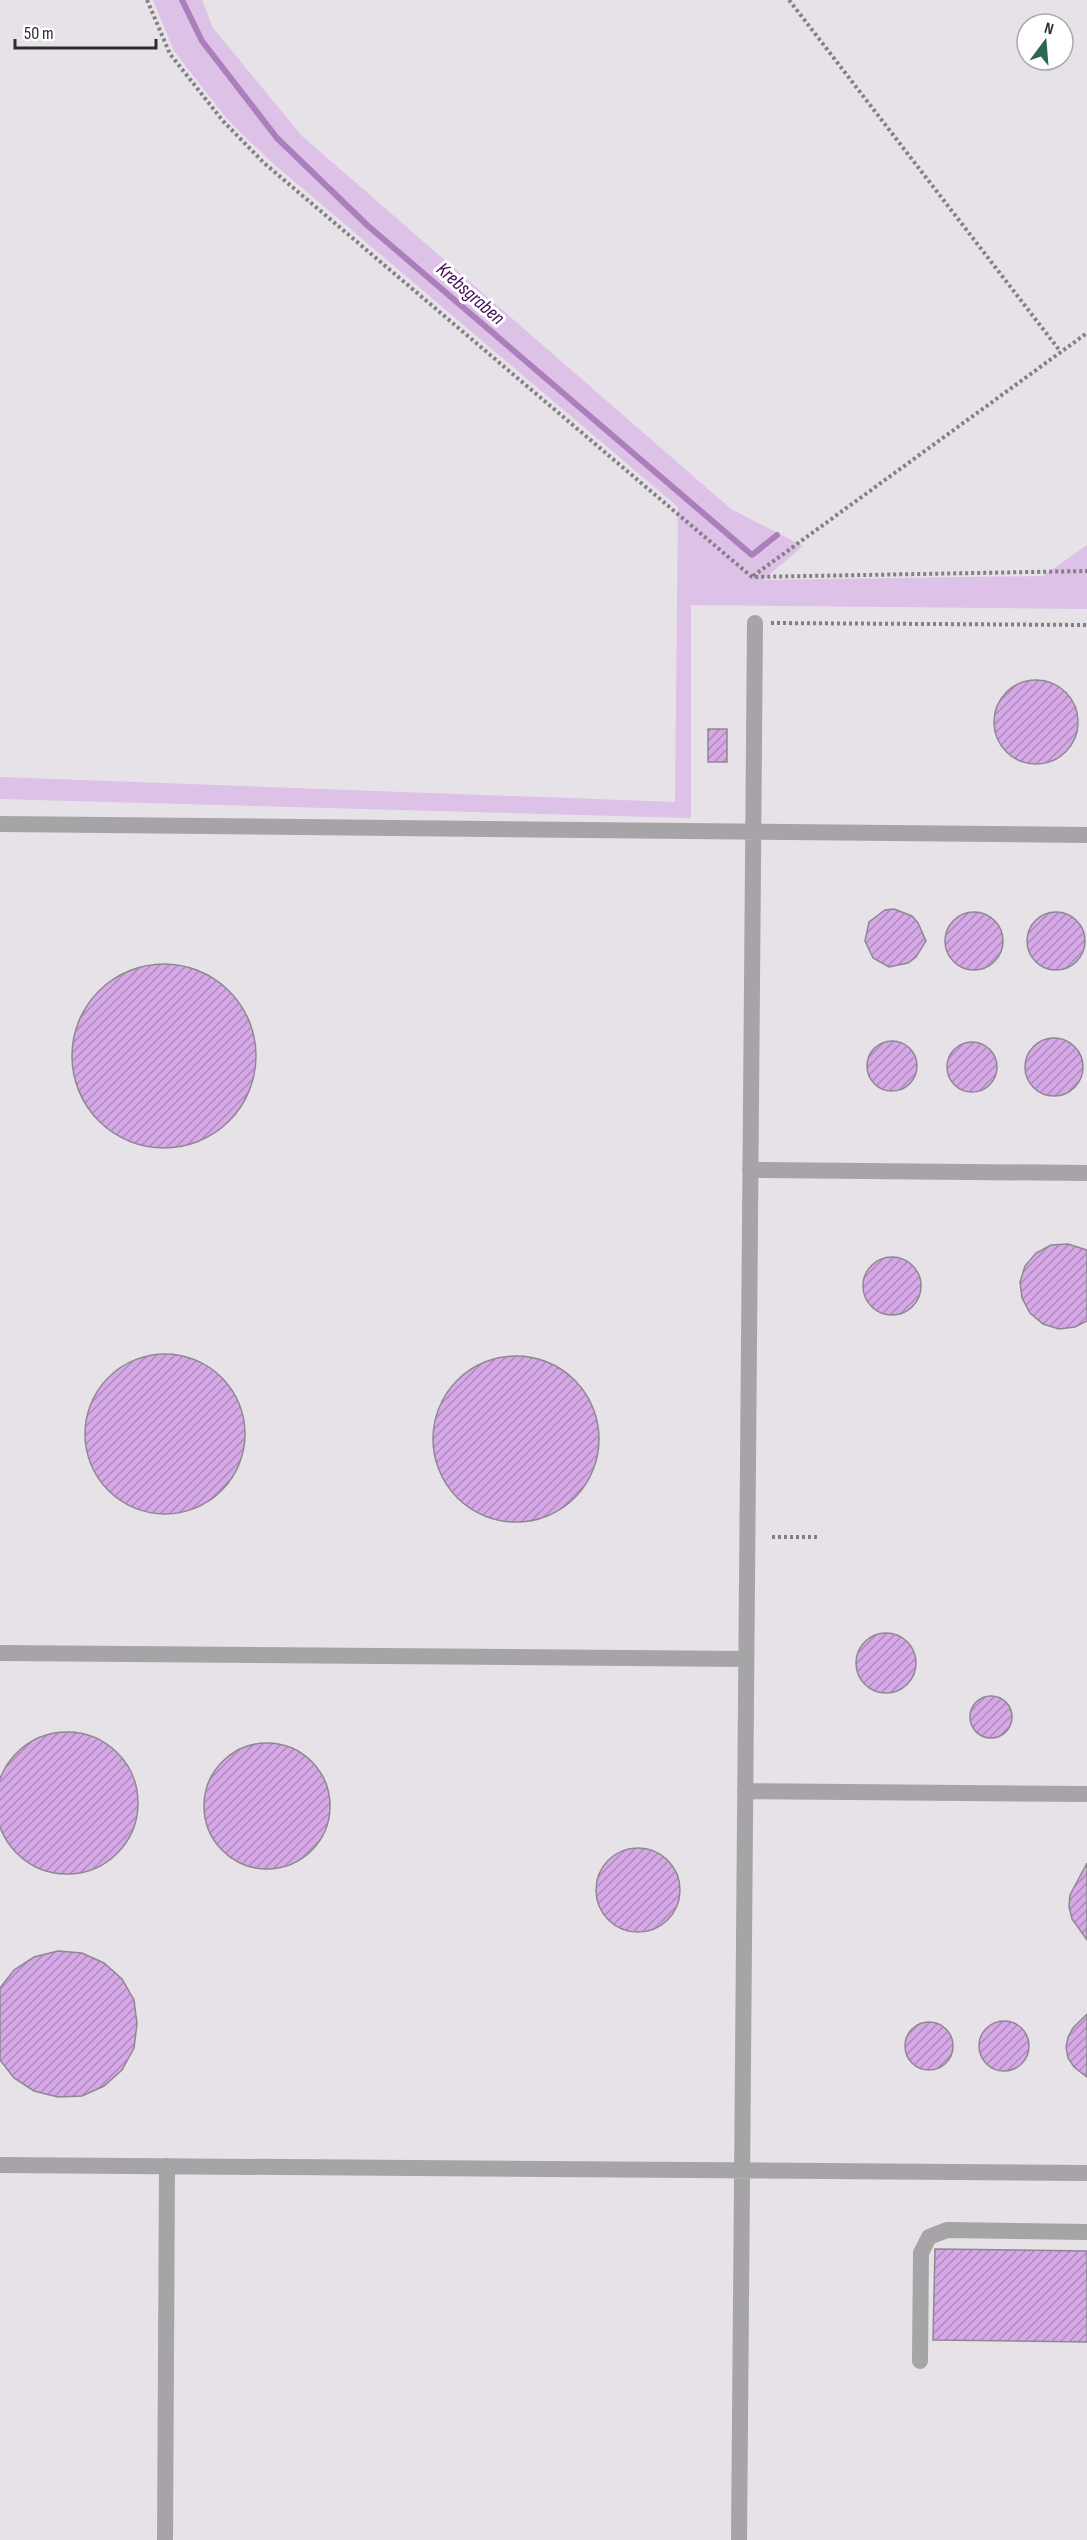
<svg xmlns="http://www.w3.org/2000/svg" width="1087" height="2540" font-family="'Sofia Sans Condensed',sans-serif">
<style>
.grass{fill:#ddc1e7}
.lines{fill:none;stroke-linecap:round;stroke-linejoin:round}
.stream{stroke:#ac7fbb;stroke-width:6}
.building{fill:url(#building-hatch);stroke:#8d898f;stroke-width:1.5}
.path{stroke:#838084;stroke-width:4;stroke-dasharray:3 3;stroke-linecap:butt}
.minor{stroke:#a6a4a7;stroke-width:16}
.labels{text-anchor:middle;stroke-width:6;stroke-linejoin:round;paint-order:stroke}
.water-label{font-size:20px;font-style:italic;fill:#470d58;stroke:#fff}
</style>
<defs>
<pattern id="building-hatch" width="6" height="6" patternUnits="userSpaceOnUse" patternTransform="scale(1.5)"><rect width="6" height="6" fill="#d6a8e7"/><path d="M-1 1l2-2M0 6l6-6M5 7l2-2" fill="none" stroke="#ae89bc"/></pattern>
</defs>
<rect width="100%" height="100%" fill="#e6e2e8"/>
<path class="grass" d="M153,0H202L213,28L302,136L731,509L803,546L763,580L1043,576L1087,545V609L691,605V818L0,799V777L675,802L678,507L268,159L227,119L174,51Z"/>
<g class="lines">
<path class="stream" d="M182,0L202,41L277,138L367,225L752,555L777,535"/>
</g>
<path class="building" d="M994 722a42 42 0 1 1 84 0a42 42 0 1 1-84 0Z
M708,729H727V762H708Z
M894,909L912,916L918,923L926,941L916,957L908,963L889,967L873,958L865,941L869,922L885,910Z
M945 941a29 29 0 1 1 58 0a29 29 0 1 1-58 0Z
M1027 941a29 29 0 1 1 58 0a29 29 0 1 1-58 0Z
M72 1056a92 92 0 1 1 184 0a92 92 0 1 1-184 0Z
M1025 1067a29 29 0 1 1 58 0a29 29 0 1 1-58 0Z
M867 1066a25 25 0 1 1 50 0a25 25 0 1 1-50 0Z
M947 1067a25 25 0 1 1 50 0a25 25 0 1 1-50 0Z
M1068,1244L1087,1250V1321L1075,1327L1059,1329L1043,1324L1030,1313L1022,1298L1020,1282L1025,1266L1036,1253L1051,1245Z
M863 1286a29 29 0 1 1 58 0a29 29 0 1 1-58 0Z
M85 1434a80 80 0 1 1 160 0a80 80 0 1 1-160 0Z
M433 1439a83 83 0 1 1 166 0a83 83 0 1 1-166 0Z
M856 1663a30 30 0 1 1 60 0a30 30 0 1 1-60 0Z
M970 1717a21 21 0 1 1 42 0a21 21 0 1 1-42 0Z
M-4 1803a71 71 0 1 1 142 0a71 71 0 1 1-142 0Z
M204 1806a63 63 0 1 1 126 0a63 63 0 1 1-126 0Z
M596 1890a42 42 0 1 1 84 0a42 42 0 1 1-84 0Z
M1087,1863V1940L1072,1919L1069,1907L1070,1895Z
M58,1951L82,1953L104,1963L122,1979L134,2000L137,2024L134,2048L122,2070L104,2086L82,2096L58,2097L34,2091L14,2078L0,2060V1988L14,1970L34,1957Z
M1087,2014V2077L1074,2067L1068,2058L1066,2047L1068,2037L1073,2028Z
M979 2046a25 25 0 1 1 50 0a25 25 0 1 1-50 0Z
M905 2046a24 24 0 1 1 48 0a24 24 0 1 1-48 0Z
M935,2249L1087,2251V2342L933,2340Z"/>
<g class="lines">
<path class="path" d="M147,0L170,54L223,121L264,163L752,577L1087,571
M789,0L1060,351
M753,576L1087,333
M771,623L1087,625
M772,1537H820"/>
<path class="minor" d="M0,824L1087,835
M750,1170L1087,1173
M0,1653L746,1659
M745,1791L1087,1794
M0,2165L1087,2173
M920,2361L921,2253L929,2237L947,2230L1087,2232
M165,2540L167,2166
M739,2540L755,623"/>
</g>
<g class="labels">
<g class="water-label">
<text transform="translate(471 293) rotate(41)" y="7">Krebsgraben</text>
</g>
</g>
<g transform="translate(1045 42) rotate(16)"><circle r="28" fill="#ffffff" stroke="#ababac" stroke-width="1.5"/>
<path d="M0-4.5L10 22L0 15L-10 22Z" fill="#2b6751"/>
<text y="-9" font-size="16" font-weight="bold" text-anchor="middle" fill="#2e2c2f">N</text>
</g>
<path d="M15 39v9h141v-9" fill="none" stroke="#2e2c2f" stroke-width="3"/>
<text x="24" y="39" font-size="18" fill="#2e2c2f" stroke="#ffffff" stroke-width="4.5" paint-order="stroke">50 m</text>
</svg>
